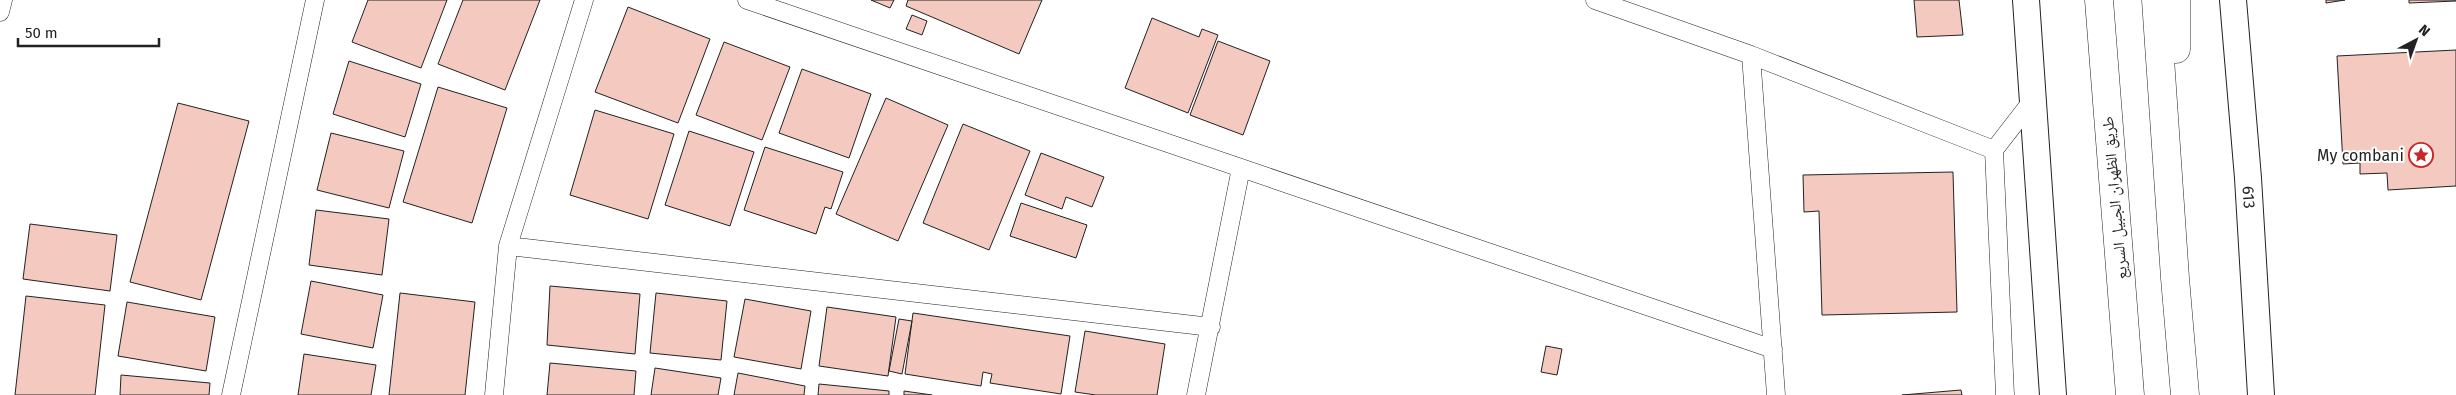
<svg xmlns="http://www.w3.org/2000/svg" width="2456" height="395" font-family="'Fira Sans','Noto Naskh Arabic',sans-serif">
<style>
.building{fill:#f3c9c0;stroke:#222}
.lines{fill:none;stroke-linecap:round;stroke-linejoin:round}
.street-casing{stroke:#222;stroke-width:19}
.primary-casing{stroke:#222;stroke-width:28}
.highway-casing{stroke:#222;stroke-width:29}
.street{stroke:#fff;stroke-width:18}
.primary{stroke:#fff;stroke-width:26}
.highway{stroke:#fff;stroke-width:28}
.labels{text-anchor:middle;stroke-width:4;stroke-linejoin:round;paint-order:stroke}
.poi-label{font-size:16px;fill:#222;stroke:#fff;text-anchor:end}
.street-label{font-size:16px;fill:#222;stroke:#fff}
</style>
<rect width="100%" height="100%" fill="#fff"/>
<path class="building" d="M368,0H447L421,68L352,42Z
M463,0H540L505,90L438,64Z
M871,0H894L890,8Z
M908,0H1042L1019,54L906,6Z
M1914,0H1959L1963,35L1917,37Z
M2326,0H2345L2326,3Z
M2409,0H2456V1L2409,3Z
M628,7L710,39L678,123L595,92Z
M912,15L927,21L922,35L906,29Z
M1152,18L1199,37L1202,29L1218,35L1188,113L1125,88Z
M1218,41L1270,61L1243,135L1190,115Z
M724,42L790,67L762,140L696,115Z
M2456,50V186L2388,190L2387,173L2360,174V163L2343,164L2337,56Z
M349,61L421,84L405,137L333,114Z
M802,69L871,94L849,158L779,133Z
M438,87L507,108L472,223L403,202Z
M886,98L948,125L898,241L836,214Z
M178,103L249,121L201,300L130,282Z
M595,110L674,134L648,219L570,195Z
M963,124L1030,151L989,250L923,223Z
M689,131L754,152L730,226L665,205Z
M331,133L404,151L389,208L317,190Z
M765,147L843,172L831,209L825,207L816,234L744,210Z
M1041,153L1104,177L1092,207L1066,197L1062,209L1025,195Z
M1953,172L1957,312L1822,315L1819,211L1804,212L1803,175Z
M1021,203L1087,225L1076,258L1010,236Z
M316,210L389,219L382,275L309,265Z
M30,224L117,235L110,291L23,279Z
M311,281L383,295L373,348L301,334Z
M550,286L640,294L635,354L547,345Z
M400,293L475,302L465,395H389Z
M656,293L727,301L721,360L650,353Z
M26,296L105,305L95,395H15Z
M745,299L811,311L801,369L734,357Z
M127,302L215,317L206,371L118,356Z
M827,307L896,317L888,376L819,366Z
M913,313L1070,336L1061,394L990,383L992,374L983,372L981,386L905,374Z
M899,319L912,321L902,374L889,371Z
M1085,331L1165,344L1157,395H1096L1075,392Z
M1546,346L1562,349L1557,375L1541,372Z
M304,354L376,365L371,395H298Z
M550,363L636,371L634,395H547Z
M655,368L721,378L718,395H651Z
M738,373L805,386L804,395H734Z
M121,375L210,383L209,395H120Z
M819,384L889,391V395H818Z
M1961,390L1962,395H1902Z
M904,391L932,395H904Z"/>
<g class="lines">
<defs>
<path id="street" d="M747,0L1773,349
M1595,0L1751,55L1994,150L2005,395
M0,12L3,0
M1751,55L1776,395
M1994,150L2032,101
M508,246L1211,327
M231,395L315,0
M494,395L508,246L584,0
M1196,395L1241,168"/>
<g id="primary">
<path d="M2026,0L2053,395"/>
<path id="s1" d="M2233,0L2248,178L2261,395"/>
</g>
<path id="highway" d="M2099,0L2130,395
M2156,0L2175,278L2185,395
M2176,49V0"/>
</defs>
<use href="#street" class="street-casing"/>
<use href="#primary" class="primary-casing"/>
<use href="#highway" class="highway-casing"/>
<use href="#street" class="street"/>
<use href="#primary" class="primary"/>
<use href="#highway" class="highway"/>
</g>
<defs>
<symbol id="sight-ring" viewBox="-11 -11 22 22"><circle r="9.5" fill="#fff" stroke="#c62828" stroke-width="1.5"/><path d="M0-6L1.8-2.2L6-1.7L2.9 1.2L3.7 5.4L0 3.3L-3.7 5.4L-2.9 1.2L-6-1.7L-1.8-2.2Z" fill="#c62828"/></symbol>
</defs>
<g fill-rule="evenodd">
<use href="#sight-ring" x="2407" y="141" width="28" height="28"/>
</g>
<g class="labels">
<g class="poi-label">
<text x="2404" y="161">My combani</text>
</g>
<g class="street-label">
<text dy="6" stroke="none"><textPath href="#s1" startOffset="198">613</textPath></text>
<text transform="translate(2114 198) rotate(-95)" y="6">طريق الظهران الجبيل السريع</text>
</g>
</g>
<g transform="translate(2416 40) rotate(41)" stroke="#ffffff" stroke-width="4" paint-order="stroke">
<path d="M0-4L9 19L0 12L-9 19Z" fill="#222222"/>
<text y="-8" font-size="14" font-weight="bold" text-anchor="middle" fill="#222222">N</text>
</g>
<path d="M18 38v8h141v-8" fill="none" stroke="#222222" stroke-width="2.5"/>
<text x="25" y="38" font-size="15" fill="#222222" stroke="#ffffff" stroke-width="4" paint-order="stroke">50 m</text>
</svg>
